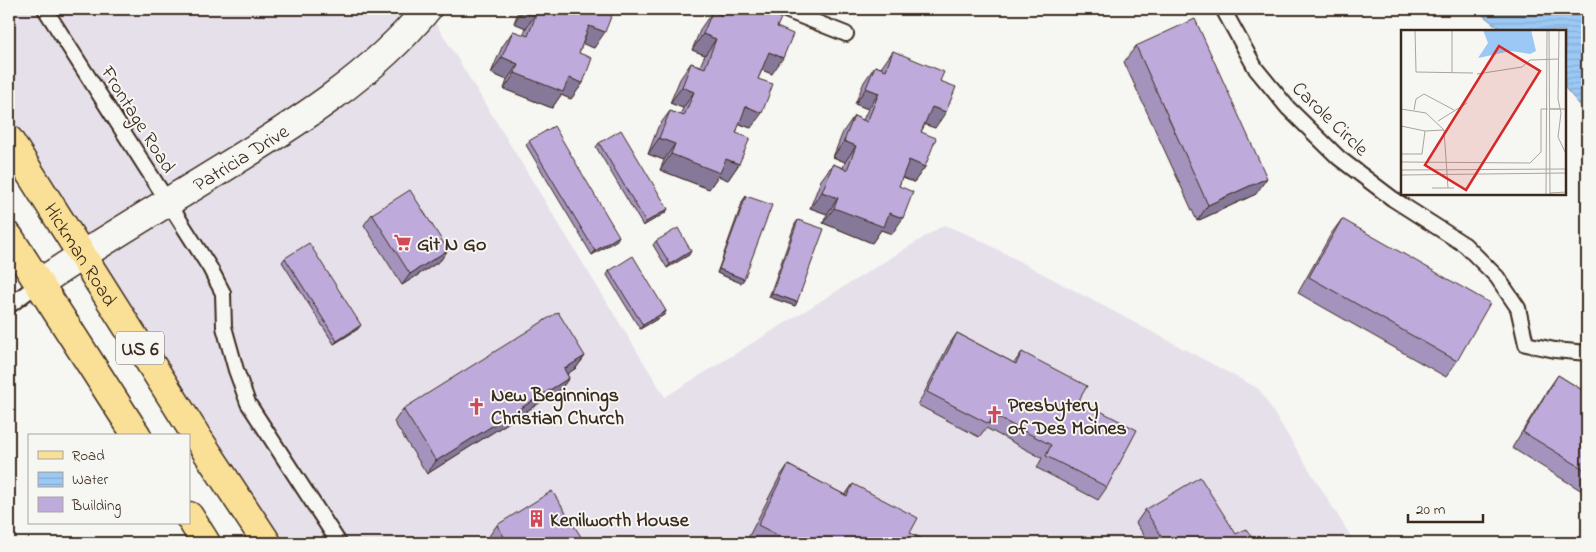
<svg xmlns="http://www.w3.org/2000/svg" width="1596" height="552" font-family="'Indie Flower',sans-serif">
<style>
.built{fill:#e6e0eb}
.water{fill:url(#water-rules);stroke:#75899f}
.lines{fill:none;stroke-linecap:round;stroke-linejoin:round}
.lane-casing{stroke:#3b2a1e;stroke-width:18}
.street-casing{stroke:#3b2a1e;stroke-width:31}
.primary-casing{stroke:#3b2a1e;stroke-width:31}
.lane{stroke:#f6f6f2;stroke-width:14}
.street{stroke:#f6f6f2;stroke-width:28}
.primary{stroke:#fadf96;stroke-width:28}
.wall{fill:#a493bc;stroke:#3b2a1e}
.shaded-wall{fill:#867899;stroke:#3b2a1e}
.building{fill:#bfabdb;stroke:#3b2a1e}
.labels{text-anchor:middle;stroke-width:4;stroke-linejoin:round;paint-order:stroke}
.shield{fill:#f6f6f2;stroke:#73675e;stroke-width:1}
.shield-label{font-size:19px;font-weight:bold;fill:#3b2a1e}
.street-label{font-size:20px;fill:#3b2a1e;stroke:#f6f6f2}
.poi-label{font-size:20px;font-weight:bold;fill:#3b2a1e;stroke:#f6f6f2;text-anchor:start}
.inset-road{fill:none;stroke:#aba49d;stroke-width:1}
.view{fill:#d62828;fill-opacity:0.15;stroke:#d62828;stroke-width:2.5}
.inset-edge{fill:none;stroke:#3b2a1e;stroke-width:2.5}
</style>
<defs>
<pattern id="water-rules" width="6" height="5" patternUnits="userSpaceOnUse" patternTransform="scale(1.25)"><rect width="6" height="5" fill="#9bc8f5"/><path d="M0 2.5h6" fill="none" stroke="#86acd2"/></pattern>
</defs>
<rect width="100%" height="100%" fill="#f6f6f2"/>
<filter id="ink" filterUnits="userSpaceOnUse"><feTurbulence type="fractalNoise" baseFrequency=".02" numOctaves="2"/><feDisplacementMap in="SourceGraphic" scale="10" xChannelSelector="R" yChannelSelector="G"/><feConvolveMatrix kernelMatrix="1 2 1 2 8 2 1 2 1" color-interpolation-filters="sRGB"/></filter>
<g filter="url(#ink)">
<path class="built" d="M9,9H403L413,25L427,9L665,397L944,225L974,237L1259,389L1355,543H285L135,313L9,114Z"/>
<path class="water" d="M1475,9H1587V113L1565,88V31H1503Z"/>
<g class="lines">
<defs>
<path id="lane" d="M45,9L210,268L223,293L224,327L236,370L248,403L339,543
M783,9L846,34
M1223,9L1256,69L1288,108L1339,158L1393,199L1465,245L1497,277L1518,308L1526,344L1555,350L1587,353
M9,306L38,284"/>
<g id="street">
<path id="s1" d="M38,284C99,243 162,206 225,167C298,122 372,76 427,9"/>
</g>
<g id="primary">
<path id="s2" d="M9,140L199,440L267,543"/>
<path d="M9,237L137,436"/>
<path d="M189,516L206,543"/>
</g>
</defs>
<use href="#lane" class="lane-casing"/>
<use href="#street" class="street-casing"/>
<use href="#primary" class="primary-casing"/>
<use href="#lane" class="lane"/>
<use href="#street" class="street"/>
<use href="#primary" class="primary"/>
</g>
<path class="wall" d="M519,9H614L594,48L582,43L579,53L583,83L571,99L561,95L552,108L504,89L507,80L491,73L502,47L513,31L523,35L526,28L514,23Z
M722,9H758L777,27L772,74L762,70L758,79L751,128L739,124L736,133L739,164L728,180L718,176L709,189L660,170L664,160L648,154L658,127L670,111L680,115L683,108L670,103L680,79L691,63L700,66L705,55L692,50L701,28L712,12L718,14Z
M1136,46L1256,194L1197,221L1124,62Z
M893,51L940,81L935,128L925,124L921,132L925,167L914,182L902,178L899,186L892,234L881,230L872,243L823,223L827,214L810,208L821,180L833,164L843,168L845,162L833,157L843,132L854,116L863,120L868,109L855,104L864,82L875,66L881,68Z
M529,141L617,240L592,255L526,145Z
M599,143L668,209L665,213L643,226L596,147Z
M746,196L744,279L741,283L717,273L743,200Z
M372,214L448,250L440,261L402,285L364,225Z
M1342,219L1457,361L1446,377L1298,293L1331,234Z
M798,220L797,302L795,306L769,297L795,224Z
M656,241L689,255L667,268L653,245Z
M285,258L358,329L334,344L282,262Z
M609,271L666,311L664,315L640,329L607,275Z
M957,333L1014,363L1022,352L1079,400L1107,487L1098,500L1037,468L1042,458L986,428L979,437L918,405L948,346Z
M585,356L576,368L567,374L569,378L560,390L427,474L394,422L403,409Z
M1558,375L1587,393V494L1512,448L1547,391Z
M788,465L845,495L853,484L910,533L931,543H759L748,538L779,478Z
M1145,510L1236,534L1256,543H1149L1136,523Z
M497,525L585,543H494L489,536Z"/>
<path class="shaded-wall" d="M523,9H530L537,12L526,28L514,23Z
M589,26L605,32L594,48L578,42Z
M703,34L716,39L705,55L692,50Z
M769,52L783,58L772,74L757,68Z
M502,57L518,64L507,80L491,73Z
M515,73L569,78L583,83L571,99L561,95L552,108L504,89Z
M682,87L694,92L683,108L670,103Z
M866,88L879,93L868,109L855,104Z
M746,106L762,113L751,128L735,122Z
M932,107L946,112L935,128L920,123Z
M659,138L675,144L664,160L648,154Z
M844,141L856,146L845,162L833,157Z
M671,154L726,159L739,164L728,180L718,176L709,189L660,170Z
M909,160L925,167L914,182L898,176Z
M1267,178L1256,194L1197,221L1208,205Z
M822,192L838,198L827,214L810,208Z
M834,208L889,213L903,218L892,234L881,230L872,243L823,223Z
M668,209L665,213L643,226L646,222Z
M619,236L617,240L592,255L595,251Z
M448,250L440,261L402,285L410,274Z
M691,251L689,255L667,268L670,264Z
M719,269L744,279L741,283L717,273Z
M772,293L797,302L795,306L769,297Z
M666,311L664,315L640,329L643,325Z
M361,325L358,329L334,344L337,341Z
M585,356L576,368L555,382L564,369Z
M569,378L560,390L427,474L436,461Z"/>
<path class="building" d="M530,9H614L605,32L589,26L579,53L592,58L583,83L569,78L563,92L515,73L518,64L502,57L513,31L528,36L537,12Z
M726,9H758L781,18L777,27L793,34L783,58L769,52L758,79L773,84L762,113L746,106L736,133L750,138L739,164L726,159L720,173L671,154L675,144L659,138L670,111L684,116L694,92L682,87L691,63L705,68L716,39L703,34L712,12L723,16Z
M1195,19L1267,178L1208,205L1136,46Z
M893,51L944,72L940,81L956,87L946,112L932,107L921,132L936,138L925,167L909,160L899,186L913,192L903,218L889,213L884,227L834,208L838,198L822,192L833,164L847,170L856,146L844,141L854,116L867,122L879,93L866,88L875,66L886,70Z
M554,126L619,236L595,251L529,141Z
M621,130L668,209L646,222L599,143Z
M410,190L448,250L410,274L372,214Z
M746,196L772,205L744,279L719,269Z
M1342,219L1490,303L1457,361L1309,277Z
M798,220L824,229L797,302L772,293Z
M678,228L691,251L670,264L656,241Z
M309,243L361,325L337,341L285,258Z
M633,256L666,311L643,325L609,271Z
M558,312L585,356L564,369L569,378L436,461L403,409Z
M957,333L1016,364L1022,352L1087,386L1079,400L1137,430L1107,487L1046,456L1051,445L993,415L989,424L927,392Z
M1558,375L1587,393V471L1523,432Z
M788,465L847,496L853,484L918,518L910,533L931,543H793L758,525Z
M1200,477L1236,534L1246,529L1256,543H1166L1145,510Z
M552,491L585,543H508L497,525Z"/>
</g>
<defs>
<symbol id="supermarket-bare" viewBox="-9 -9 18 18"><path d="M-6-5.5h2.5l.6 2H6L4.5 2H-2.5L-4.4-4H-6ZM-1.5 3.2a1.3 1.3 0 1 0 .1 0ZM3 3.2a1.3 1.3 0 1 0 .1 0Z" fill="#d1495b" stroke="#f6f6f2" stroke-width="2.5" paint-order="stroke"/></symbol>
<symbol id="church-bare" viewBox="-9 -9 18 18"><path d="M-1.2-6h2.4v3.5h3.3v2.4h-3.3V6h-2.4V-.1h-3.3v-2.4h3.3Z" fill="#d1495b" stroke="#f6f6f2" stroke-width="2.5" paint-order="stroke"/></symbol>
<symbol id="building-bare" viewBox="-9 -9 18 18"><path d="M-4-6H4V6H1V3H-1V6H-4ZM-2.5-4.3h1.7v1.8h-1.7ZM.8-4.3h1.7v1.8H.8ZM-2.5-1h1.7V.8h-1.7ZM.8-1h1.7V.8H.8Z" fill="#d1495b" stroke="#f6f6f2" stroke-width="2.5" paint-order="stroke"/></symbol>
</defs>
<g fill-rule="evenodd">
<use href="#supermarket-bare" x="390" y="230" width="25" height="25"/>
<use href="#church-bare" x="464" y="394" width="25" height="25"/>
<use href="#church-bare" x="982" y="402" width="25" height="25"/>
<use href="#building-bare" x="524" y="506" width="25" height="25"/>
</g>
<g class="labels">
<rect class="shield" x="116" y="331.5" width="48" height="33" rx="4"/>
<g class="shield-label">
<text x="140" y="355">US 6</text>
</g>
<g class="street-label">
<text transform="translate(1331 118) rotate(44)" y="7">Carole Circle</text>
<text transform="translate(139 119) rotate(58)" y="7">Frontage Road</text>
<text dy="7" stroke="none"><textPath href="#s1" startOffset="239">Patricia Drive</textPath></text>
<text dy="7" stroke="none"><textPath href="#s2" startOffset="135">Hickman Road</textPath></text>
</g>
<g class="poi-label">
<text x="417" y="250">Git N Go</text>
<text x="491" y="401">New Beginnings<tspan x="491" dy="23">Christian Church</tspan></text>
<text x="1008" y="411">Presbytery<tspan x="1008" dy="23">of Des Moines</tspan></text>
<text x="550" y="526">Kenilworth House</text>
</g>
</g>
<g transform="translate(1401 30)">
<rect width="165" height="165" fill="#f6f6f2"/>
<path d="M82,0H130L135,21L129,24L110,21L77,28L87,13Z" fill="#9bc8f5"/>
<path class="inset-road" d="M14,0L15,42L72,43M51,0V43M148,0L149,165M158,0L157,69L160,83L157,107L165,124M76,44L121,37L129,30L158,29M0,79L25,83L43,100L47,158M159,79H149H165M13,80L15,69L23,64L53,80M37,91L66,73M0,96L24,101L43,100M0,124H21L24,101M0,132L129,133L140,122V79H147M0,140L165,139M0,145L165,143M31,158H53M149,163L165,162M145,165L146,0"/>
<path class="view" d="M98,16L139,41L65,160L24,135Z"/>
<rect width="165" height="165" class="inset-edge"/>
</g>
<rect width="1596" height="552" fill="none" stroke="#f6f6f2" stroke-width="30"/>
<rect x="15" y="15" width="1566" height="522" fill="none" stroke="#3b2a1e" stroke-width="2" filter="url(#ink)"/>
<rect x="28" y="434" width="162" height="90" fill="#f6f6f2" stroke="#aba49d"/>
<rect x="38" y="451" width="25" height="8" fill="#fadf96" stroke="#aba49d"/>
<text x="72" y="460" font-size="15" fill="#3b2a1e">Road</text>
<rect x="38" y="472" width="25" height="15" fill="url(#water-rules)" stroke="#aba49d"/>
<text x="72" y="484" font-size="15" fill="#3b2a1e">Water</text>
<rect x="38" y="497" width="25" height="15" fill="#bfabdb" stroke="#aba49d"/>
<text x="72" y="510" font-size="15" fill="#3b2a1e">Building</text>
<path d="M1408 514v8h75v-8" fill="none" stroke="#3b2a1e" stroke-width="2.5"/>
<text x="1416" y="514" font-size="15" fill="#3b2a1e" stroke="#f6f6f2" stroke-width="4" paint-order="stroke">20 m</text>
</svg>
